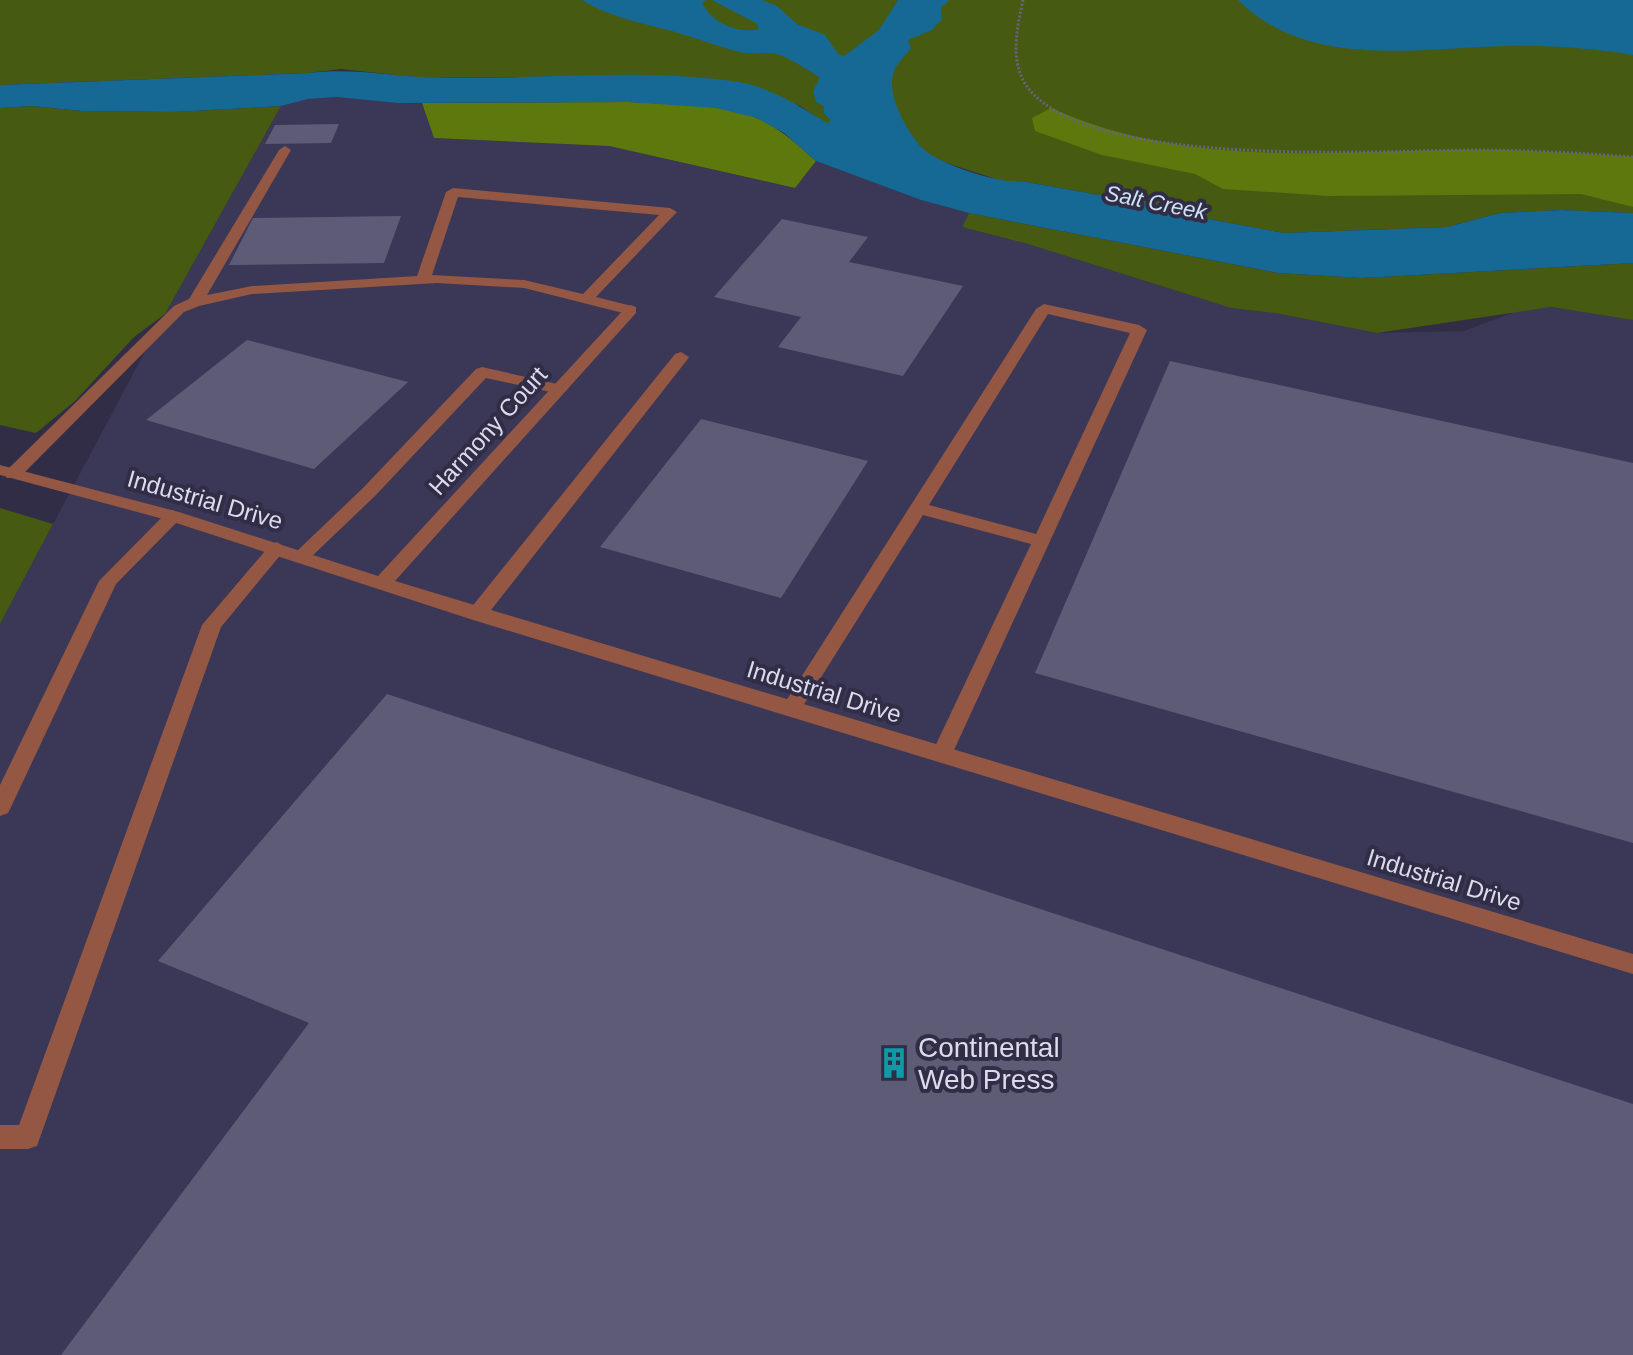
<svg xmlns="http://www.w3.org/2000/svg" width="1633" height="1355" font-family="Arial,sans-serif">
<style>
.built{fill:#3b3756}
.green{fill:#465a12}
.forest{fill:#5d780d}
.water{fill:#156994}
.building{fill:#5e5b77}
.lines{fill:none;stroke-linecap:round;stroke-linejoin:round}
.path{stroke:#67647b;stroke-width:3;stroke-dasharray:2 2;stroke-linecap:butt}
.service{fill:#935744;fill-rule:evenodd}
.minor{fill:#935744;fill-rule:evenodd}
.labels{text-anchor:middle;stroke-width:8;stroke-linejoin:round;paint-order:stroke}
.far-water-label{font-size:22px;font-style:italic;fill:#cee4f4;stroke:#312d47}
.street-label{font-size:24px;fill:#dcdbeb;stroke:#312d47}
.near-poi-label{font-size:28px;fill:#dcdbeb;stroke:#312d47;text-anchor:start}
</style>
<rect width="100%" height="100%" fill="#312d47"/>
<path class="built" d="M337,97L422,103L434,138L609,146L794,188L816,161L921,200L969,213L962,227L1028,244L1231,308L1275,313L1377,333L1464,331L1520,310L1551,307L1633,320V1355H0V624L165,314L281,106L308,99Z"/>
<path class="green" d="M0,0H1633V213L1561,210L1500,213L1447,227L1284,233L1203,218L1155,205L1021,181L1008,183L827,124L800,106L742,83L655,76L424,78L341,69L309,73L0,85Z
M32,106L82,111L173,112L281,106L165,314L134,337L75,401L36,433L0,425V108Z
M969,213L1278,273L1362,278L1633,263V320L1551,307L1377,333L1275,313L1231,308L1028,244L962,227Z
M0,508L53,524L0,624Z"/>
<path class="forest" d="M629,102C670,105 723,101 761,120C782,130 799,146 816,161L795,188L609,146L434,138L422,103Z
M1051,108C1183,167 1317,152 1457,150C1516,149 1574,153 1633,157V207L1581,194L1329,196L1223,189L1195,174L1102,155L1035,131L1032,118Z"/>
<path class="water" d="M582,0H706L702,3C712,23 737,34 759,29L756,23L712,0H762L777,6L797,24L825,35L838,54L844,56L879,30L898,0H947L949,1L941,7L942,19L932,30L908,40L911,48C906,55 895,65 893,74C887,97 907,131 922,148C938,164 999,184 1021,181L1155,205L1203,218L1284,233L1447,227L1500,213L1561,210L1633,213V263L1362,278L1278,273L969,213L921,200L816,161L784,133L757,118L716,108L629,102L398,103L337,97L308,99L281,106L173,112L82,111L32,106L0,108V85L309,73C356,67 401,78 448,78C544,79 644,68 739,82C769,87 801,107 827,123L831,121L824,113V106L816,102L813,91L820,78C814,73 784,55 777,54C765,52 752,55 740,52C718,47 698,38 675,32C643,23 611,18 582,0Z
M1238,0H1633V55C1590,48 1549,45 1506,46C1417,48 1308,70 1238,0Z"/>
<path class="building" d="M339,124L331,143L265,144L275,125Z
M401,216L384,263L229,265L253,218Z
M782,219L868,237L849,262L963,286L903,376L778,347L801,317L714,297Z
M247,340L408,382L314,469L146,420Z
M1170,361L1633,463V843L1035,673Z
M701,419L868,461L781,598L600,547Z
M387,694L1633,1104V1355H61L309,1023L158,961Z"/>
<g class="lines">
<path class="path" d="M1023,0C1017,29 1009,62 1028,88C1092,170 1378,150 1476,150C1528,150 1581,153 1633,157"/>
<path class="service" d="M285,146L291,150L207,295L252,286L417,276L446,192L453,188L670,208L677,212L596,297L636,307V313L631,315L524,288L437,283L252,294L199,306L184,312L19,478H7L4,474L7,470L174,306L189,299L279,150ZM458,197L659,215L583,294L524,280L432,275Z
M1044,304L1139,325L1147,330L949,761H935L931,755L1031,544L923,515L798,714H784L781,709L784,704L1036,309ZM1048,314L1130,333L1036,534L929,505Z
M681,352L689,357L687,360L484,619H470L467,614L470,609L675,354Z
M482,367L566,386L568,389L560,394L486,378L375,496L309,559H297L294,555L297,551L363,488L476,369Z
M173,510L182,516L179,520L116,584L11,807L8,813L0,816V785L99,581L167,512Z
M277,542L286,548L283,552L221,627L37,1146L28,1149H0V1125H19L202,625L271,544Z"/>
<path class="minor" d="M631,305L636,307V313L395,581L1633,954V974L470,619L167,520L0,475V465L179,512L378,576L626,307Z"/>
</g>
<defs>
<symbol id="building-bare" viewBox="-9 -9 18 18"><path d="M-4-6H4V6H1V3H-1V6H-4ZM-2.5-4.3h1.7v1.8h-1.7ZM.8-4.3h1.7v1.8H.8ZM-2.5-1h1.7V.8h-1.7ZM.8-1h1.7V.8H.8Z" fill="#0f9aa8" stroke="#312d47" stroke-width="2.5" paint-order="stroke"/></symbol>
</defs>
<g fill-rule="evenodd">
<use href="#building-bare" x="872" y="1041" width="44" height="44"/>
</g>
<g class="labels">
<g class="far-water-label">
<text transform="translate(1156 202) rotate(11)" y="8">Salt Creek</text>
</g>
<g class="street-label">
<text transform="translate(488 431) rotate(-48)" y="8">Harmony Court</text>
<text transform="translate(205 500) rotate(16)" y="8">Industrial Drive</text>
<text transform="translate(824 692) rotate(17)" y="8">Industrial Drive</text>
<text transform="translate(1444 880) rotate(17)" y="8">Industrial Drive</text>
</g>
<g class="near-poi-label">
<text x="918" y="1057">Continental<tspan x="918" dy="32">Web Press</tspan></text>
</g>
</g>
</svg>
